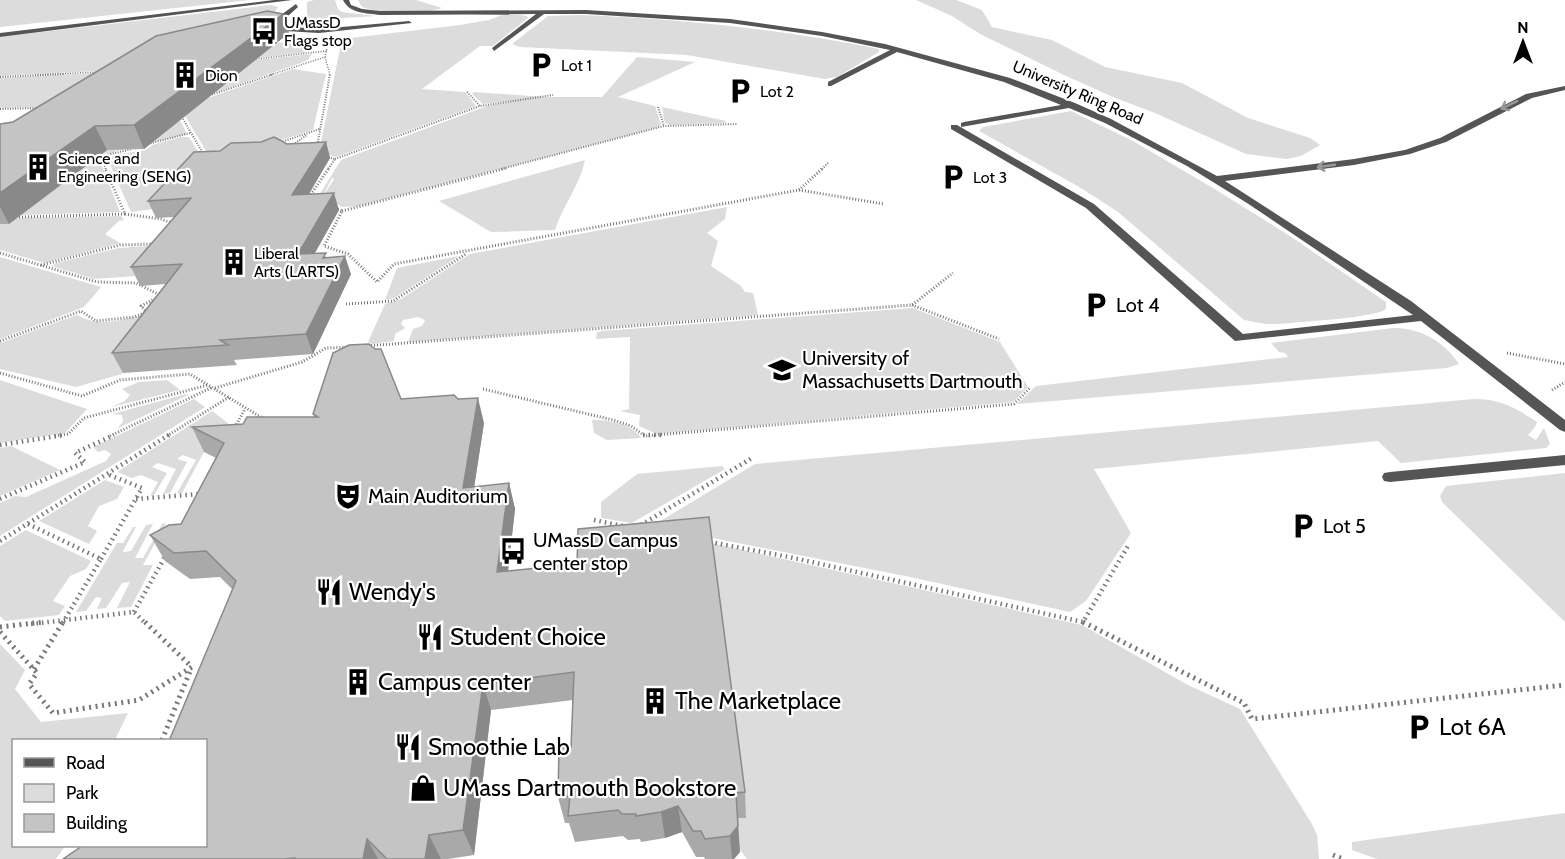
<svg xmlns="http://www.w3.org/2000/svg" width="1565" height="859" font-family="Cabin,sans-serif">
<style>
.green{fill:#dcdcdc}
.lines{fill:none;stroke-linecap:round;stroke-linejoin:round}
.path-far4{stroke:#777;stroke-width:1.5;stroke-dasharray:1 1.5;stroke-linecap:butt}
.path-far3{stroke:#777;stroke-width:2;stroke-dasharray:1 1.5;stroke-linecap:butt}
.path-far2{stroke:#777;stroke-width:3;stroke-dasharray:1 2;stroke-linecap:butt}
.path-far1{stroke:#777;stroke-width:4.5;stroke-dasharray:1.5 4;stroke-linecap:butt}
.path{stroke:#777;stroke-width:5;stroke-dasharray:2 4.5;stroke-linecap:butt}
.minor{fill:#555;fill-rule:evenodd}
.wall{fill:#a9a9a9}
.shaded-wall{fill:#898989}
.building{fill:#c4c4c4;stroke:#898989;stroke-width:1.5}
.oneway{stroke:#999}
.labels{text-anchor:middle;stroke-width:4.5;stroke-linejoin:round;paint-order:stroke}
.far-poi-label{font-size:16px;fill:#000;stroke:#fff;text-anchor:start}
.far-street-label{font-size:16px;fill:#000;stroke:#fff}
.poi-label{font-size:20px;fill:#000;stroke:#fff;text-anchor:start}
.near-poi-label{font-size:24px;fill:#000;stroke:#fff;text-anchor:start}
</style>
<rect width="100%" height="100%" fill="#fff"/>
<path class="green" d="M0,0H250L0,27Z
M314,0H335L338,9L342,12L376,16L311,20L307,17V2Z
M358,0H416L442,8C423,15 381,14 362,7Z
M916,0H956L982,10L992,27L1052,40L1105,67L1182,83L1248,118L1310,138L1320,145L1301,156L1287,159L1246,154L1155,113L1113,97L1064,75L980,34L952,16Z
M270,5L278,7L273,15L135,69L0,76V37Z
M502,15H521L529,17L493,46H480L422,89L465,92L476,106L336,157L319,152L342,39L460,25L489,20Z
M580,15C681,19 780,29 879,49V52L837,77L825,79L687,55L520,47L512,44L548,16Z
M306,40L312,52L257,58L264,44Z
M312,54L308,60L301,63L190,101L255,60Z
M637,57L695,62L618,97L655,106L661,124L659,127L359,206L342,207L324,195L334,179L332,178L323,196L318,197L341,160L487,106L519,100L483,104L472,94L474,92L546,97H602Z
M293,69L326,74L313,130L225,158L211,159L185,116L196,102Z
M132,71L90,106L0,108V78Z
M662,107L726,121L725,123L670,125L665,123Z
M1071,111L1133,141L1213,188L1290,236L1386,302V309C1375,318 1297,322 1278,324H1265L1244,320L1118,212L1081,188L979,131L983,127Z
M180,120L187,134L116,151L100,161L120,212L21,215L89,151Z
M181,137H189L200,155L161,208L131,212L108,160L114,155L146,150L152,145Z
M585,160C580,185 563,205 555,230L491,232L439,201Z
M727,207L725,219L707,233L718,241L711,266L741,286L745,292L753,293L758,315L408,342L413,329L422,326L425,320L418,317L403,320L401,324L405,328L395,334L394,341L372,344L368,342L385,304L401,299L470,254Z
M121,216L124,220L119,221L105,234L120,243L44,263L0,250V224L9,223L17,218Z
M175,244L138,276L94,279L52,266L56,263L119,248Z
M459,256L394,298L385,300L397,268Z
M0,257L101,287L84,307L0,339Z
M172,294L122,374L76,387L0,369V343L77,315C101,328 120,320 146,314L150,302Z
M913,308L1000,342L1028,387L1013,402L657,434L639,426L640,415L620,411L629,409L630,337L596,339L597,332L602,331Z
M1393,328C1419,327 1445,342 1459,364L1447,368L1017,404L1036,386L1288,357L1285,353L1279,352L1271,343Z
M0,380L87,409L65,433L0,443Z
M167,380L180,390L111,407L125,401L130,395L122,389L139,382Z
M186,394L188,395L116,429L123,422L122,415L112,414Z
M194,399L205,407L0,536V503L15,496L26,497L106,461L111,454L105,450L98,452L93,447Z
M1474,399C1501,399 1516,408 1537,422L1535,427L1528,435L1536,440L1544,428L1550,444L1546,448L1401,463L1378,441L1094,469L1131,533L1086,601L1070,612L910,577L652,526L755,464Z
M212,411L228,423L221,436L212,437L182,493H177L196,460L183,455L177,459L187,462L170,493L163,494L176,469L158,463L152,467L167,473L154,495L150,496L158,482L141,475L132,478L117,472Z
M592,420C607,419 633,424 641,438L607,440L594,433Z
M11,446L60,470L0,496V448Z
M722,466L725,469L632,523L601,518V502L637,474Z
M1565,473V622L1442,502L1440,496L1446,486Z
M105,480L124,487L117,499L99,506L88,526L97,531L89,544L39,521Z
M166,523L143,565H153L131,607L117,608L130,582L122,583L106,608L97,609L102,598L96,597L86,611L76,612L117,543H123L133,527H136L123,551L124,552L131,551L146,525L153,524L135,558H143L162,524Z
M26,530L91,561L86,569L70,576L53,601L65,606L59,615L5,621L0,616V546Z
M711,543L1082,625L1188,685L1240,709L1312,824L1317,835L1319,859H747L740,850L738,818L746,817Z
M0,644L25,670L15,689L41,722L128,713L115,740H14V846H65L56,859H0Z
M1565,813V859H1377L1352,850V842Z"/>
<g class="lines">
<path class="path-far4" d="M325,57L330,75
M256,59L327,51
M35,75L98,72
M270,75L325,57L327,48"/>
<path class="path-far3" d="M0,77L64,74
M467,92L480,106
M207,96L274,74
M658,107L664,126
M0,109L38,108
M183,119L204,155
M278,143L320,129
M148,144L190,133
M291,146L307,135
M317,147L330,74
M326,157L335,159L328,169
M335,159L480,106L553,95
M106,169L102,160L111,154L132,149
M501,169L664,126L737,124
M822,169L828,163"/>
<path class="path-far2" d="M799,190L884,204
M309,197L329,168
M335,208L342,211L324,246L348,254L377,282L394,264L799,190L823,168
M342,211L507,168
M125,214L161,219L174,224
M19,217L125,214L105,168
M0,253L97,282L136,283L162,296
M41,265L120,245L154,244
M346,304L393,301L466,254
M912,305L999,339
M0,341L81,311L96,321L134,317L147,312L141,306L157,298
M365,346L912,305L953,273
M1507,353L1565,364
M0,373L82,396L120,380L190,374L264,419
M215,388L302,362L326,348L349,347
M483,389L613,420L631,426L645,436L1014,404L1030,388
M1552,390L1565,382
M235,427L245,409
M55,436L68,434L84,418L208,385
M110,436L213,387
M167,436L229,397"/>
<path class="path-far1" d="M643,435H661
M0,445L64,435
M0,499L85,462L75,453L114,435
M136,499L199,494
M594,520L623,526
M28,524L101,559L62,624
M641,525L752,458
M0,541L169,435
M710,542L789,557L1083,622L1128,546
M101,559L142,488L107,474
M134,612L166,555
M1083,622L1086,624
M31,624L134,612L146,624"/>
<path class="path" d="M145,622L192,667
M1083,622L1244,703L1252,719L1565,685
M0,627L44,622
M0,632L37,673L29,684L53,713L139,700L192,667
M34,669L63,622
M162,740L191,669
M1333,855L1343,859"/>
<path class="minor" d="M274,0H292L0,37V33Z
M343,0H349L351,5L362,9L380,11L586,10L730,19L822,32L885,44L1010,78L1075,103L1111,119L1217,176L1354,159L1405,150L1440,138L1526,94L1565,86V90L1532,98L1446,142L1410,154L1354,165L1225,181L1411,301L1565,420V432L1560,430L1421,321L1235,341L1086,208L951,129V125H957L1094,204L1243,334L1413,315L1247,203L1187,166L1105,123L1069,108L961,127V123L964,122L1061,105L1004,82L897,52L831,86H828V82L890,50L822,36L730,23L586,14H544L494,51L492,48L536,14L380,15C366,13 350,14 343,0Z
M296,4L298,7L278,25L319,29L409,21L412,23L319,33L285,31L272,27L274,20Z
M1565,455V465L1390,482L1384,481L1382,477L1384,473L1390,472Z"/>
</g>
<path class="wall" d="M283,14L289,33L144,149L107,150L9,224H0V124L13,122Z
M326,142L330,158L309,194L339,210L315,253L327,257L351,274L313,354L234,360L237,365L123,373L112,353L166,284L140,286L131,267L175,217L156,218L148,201L220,151L287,144Z
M401,399H458L484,423L474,487L509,483L515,509L508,571L745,792L746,818H738L740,852L734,859H705L704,857H696L682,832L665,838L641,842L640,839L628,840L623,836L575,842L569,823H565L558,797L571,748L573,700L491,710L474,855L448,859H63L206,846L232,589L220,577L190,579L165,561L150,535L181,524L216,458L204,452L192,427L243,424L314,417L313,414Z"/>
<path class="shaded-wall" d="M283,14L289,33L144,149L134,125Z
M95,126L107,150L9,224L0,207V193Z
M326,142L330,158L298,212L292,195Z
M334,193L339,210L304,272L298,254Z
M345,256L351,274L313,354L306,334Z
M478,398L484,423L470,514L463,488Z
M509,483L515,509L505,598L497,572Z
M483,684L491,710L474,855L463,830Z
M678,806L682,832L665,838L661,812Z
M738,826L740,852L734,859H732L730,836Z
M429,835L441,859H425Z
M367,839L378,859H363Z"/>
<path class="building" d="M267,11L283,14L134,125L95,126L0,193V124L13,122L156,36Z
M274,137L287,144L326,142L292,195L334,193L298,254L326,253L323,258L345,256L306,334L220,340L228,345L112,353L182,264L131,267L191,198L148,201L194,152L220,151L231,143L261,142Z
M369,344L375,349H381L401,399L454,395L458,399L478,398L463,488L509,483L497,572L577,564L578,529L709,517L745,792L736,793L738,826L730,836L705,839L701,831H693L678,806L661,812L636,816V814H622L618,810L568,816L570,796L558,797L559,748H571L574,672L483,684L463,830L429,835L425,859H387L367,839L363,859H295V858L283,859H63L82,846H206V741H169L236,581L206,551L174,553L150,535L169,525L181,524L224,443L192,427L243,424L247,417H318L313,414L333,353L349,345Z"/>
<defs><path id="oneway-shaft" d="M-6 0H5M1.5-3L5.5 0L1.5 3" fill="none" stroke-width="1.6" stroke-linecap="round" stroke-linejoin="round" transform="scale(1.5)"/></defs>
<g class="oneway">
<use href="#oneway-shaft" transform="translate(1509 105) rotate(154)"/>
<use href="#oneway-shaft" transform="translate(1326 166) rotate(172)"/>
</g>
<defs>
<symbol id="bus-bare" viewBox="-9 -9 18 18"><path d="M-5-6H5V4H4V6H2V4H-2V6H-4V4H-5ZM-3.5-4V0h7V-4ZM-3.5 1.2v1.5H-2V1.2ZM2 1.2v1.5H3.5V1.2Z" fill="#000" stroke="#fff" stroke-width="2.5" paint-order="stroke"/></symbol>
<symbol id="parking-bare" viewBox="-9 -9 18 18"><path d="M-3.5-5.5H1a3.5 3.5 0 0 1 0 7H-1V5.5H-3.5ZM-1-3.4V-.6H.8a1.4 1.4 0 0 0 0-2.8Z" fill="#000" stroke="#fff" stroke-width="2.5" paint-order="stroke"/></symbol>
<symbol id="building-bare" viewBox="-9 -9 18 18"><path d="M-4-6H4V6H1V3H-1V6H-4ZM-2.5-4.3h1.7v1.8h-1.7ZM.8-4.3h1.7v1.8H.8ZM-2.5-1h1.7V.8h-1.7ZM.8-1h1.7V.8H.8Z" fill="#000" stroke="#fff" stroke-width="2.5" paint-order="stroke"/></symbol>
<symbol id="university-bare" viewBox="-9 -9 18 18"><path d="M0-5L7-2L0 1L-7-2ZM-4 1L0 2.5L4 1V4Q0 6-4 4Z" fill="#000" stroke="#fff" stroke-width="2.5" paint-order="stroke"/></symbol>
<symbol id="theatre-bare" viewBox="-9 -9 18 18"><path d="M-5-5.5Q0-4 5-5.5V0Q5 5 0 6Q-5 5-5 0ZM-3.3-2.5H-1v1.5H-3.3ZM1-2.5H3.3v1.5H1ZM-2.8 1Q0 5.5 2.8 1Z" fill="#000" stroke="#fff" stroke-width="2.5" paint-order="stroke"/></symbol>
<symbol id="restaurant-bare" viewBox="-9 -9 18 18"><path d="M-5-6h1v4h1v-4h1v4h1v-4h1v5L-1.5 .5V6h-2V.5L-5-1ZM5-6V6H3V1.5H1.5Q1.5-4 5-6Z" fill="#000" stroke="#fff" stroke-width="2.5" paint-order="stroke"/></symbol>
<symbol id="shop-bare" viewBox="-9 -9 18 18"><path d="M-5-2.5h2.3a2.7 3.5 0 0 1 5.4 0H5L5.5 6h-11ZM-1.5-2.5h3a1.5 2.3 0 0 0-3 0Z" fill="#000" stroke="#fff" stroke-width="2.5" paint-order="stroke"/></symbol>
</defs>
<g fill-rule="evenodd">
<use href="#bus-bare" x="245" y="12" width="38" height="38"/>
<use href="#parking-bare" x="522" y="46" width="38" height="38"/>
<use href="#building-bare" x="166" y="56" width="38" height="38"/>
<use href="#parking-bare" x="721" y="72" width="38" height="38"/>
<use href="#building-bare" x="19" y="148" width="38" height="38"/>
<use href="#parking-bare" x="934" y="158" width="38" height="38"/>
<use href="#building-bare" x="215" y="243" width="38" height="38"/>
<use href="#parking-bare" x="1077" y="286" width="38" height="38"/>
<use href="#university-bare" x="763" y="351" width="38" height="38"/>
<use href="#theatre-bare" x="329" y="477" width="38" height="38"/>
<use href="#parking-bare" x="1284" y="507" width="38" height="38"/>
<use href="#bus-bare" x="494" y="532" width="38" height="38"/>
<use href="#restaurant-bare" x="310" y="573" width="38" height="38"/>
<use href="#restaurant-bare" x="411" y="618" width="38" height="38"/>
<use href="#building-bare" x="339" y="663" width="38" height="38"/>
<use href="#building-bare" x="636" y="682" width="38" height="38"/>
<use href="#parking-bare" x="1400" y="708" width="38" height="38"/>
<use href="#restaurant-bare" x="389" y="728" width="38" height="38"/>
<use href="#shop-bare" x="404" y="769" width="38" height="38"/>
</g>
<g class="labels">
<g class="far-poi-label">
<text x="284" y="28">UMassD<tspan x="284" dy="18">Flags stop</tspan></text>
<text x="561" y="71">Lot 1</text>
<text x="205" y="81">Dion</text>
<text x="760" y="97">Lot 2</text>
<text x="58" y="164">Science and<tspan x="58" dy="18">Engineering (SENG)</tspan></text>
<text x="973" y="183">Lot 3</text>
<text x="254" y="259">Liberal<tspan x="254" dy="18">Arts (LARTS)</tspan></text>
</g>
<g class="far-street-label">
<text transform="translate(1078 92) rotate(23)" y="6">University Ring Road</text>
</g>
<g class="poi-label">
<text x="1116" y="312">Lot 4</text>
<text x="802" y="365">University of<tspan x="802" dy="23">Massachusetts Dartmouth</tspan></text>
<text x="368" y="503">Main Auditorium</text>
<text x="1323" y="533">Lot 5</text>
<text x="533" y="547">UMassD Campus<tspan x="533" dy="23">center stop</tspan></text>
</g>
<g class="near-poi-label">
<text x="349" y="600">Wendy's</text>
<text x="450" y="645">Student Choice</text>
<text x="378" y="690">Campus center</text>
<text x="675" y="709">The Marketplace</text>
<text x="1439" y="735">Lot 6A</text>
<text x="428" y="755">Smoothie Lab</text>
<text x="443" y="796">UMass Dartmouth Bookstore</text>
</g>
</g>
<rect x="12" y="739" width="195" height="108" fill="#ffffff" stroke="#999999" stroke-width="1.5"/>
<rect x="24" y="758" width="30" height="9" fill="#555555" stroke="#999999" stroke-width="1.5"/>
<text x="66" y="769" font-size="18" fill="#000000">Road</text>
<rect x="24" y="784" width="30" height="18" fill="#dcdcdc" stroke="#999999" stroke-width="1.5"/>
<text x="66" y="799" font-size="18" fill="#000000">Park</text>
<rect x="24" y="814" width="30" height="18" fill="#c4c4c4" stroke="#999999" stroke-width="1.5"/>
<text x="66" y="829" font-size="18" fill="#000000">Building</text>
<g transform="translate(1523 42)" stroke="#ffffff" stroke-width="4.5" paint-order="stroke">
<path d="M0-4.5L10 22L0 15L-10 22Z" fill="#000000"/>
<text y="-9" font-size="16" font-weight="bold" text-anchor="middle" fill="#000000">N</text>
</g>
</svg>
